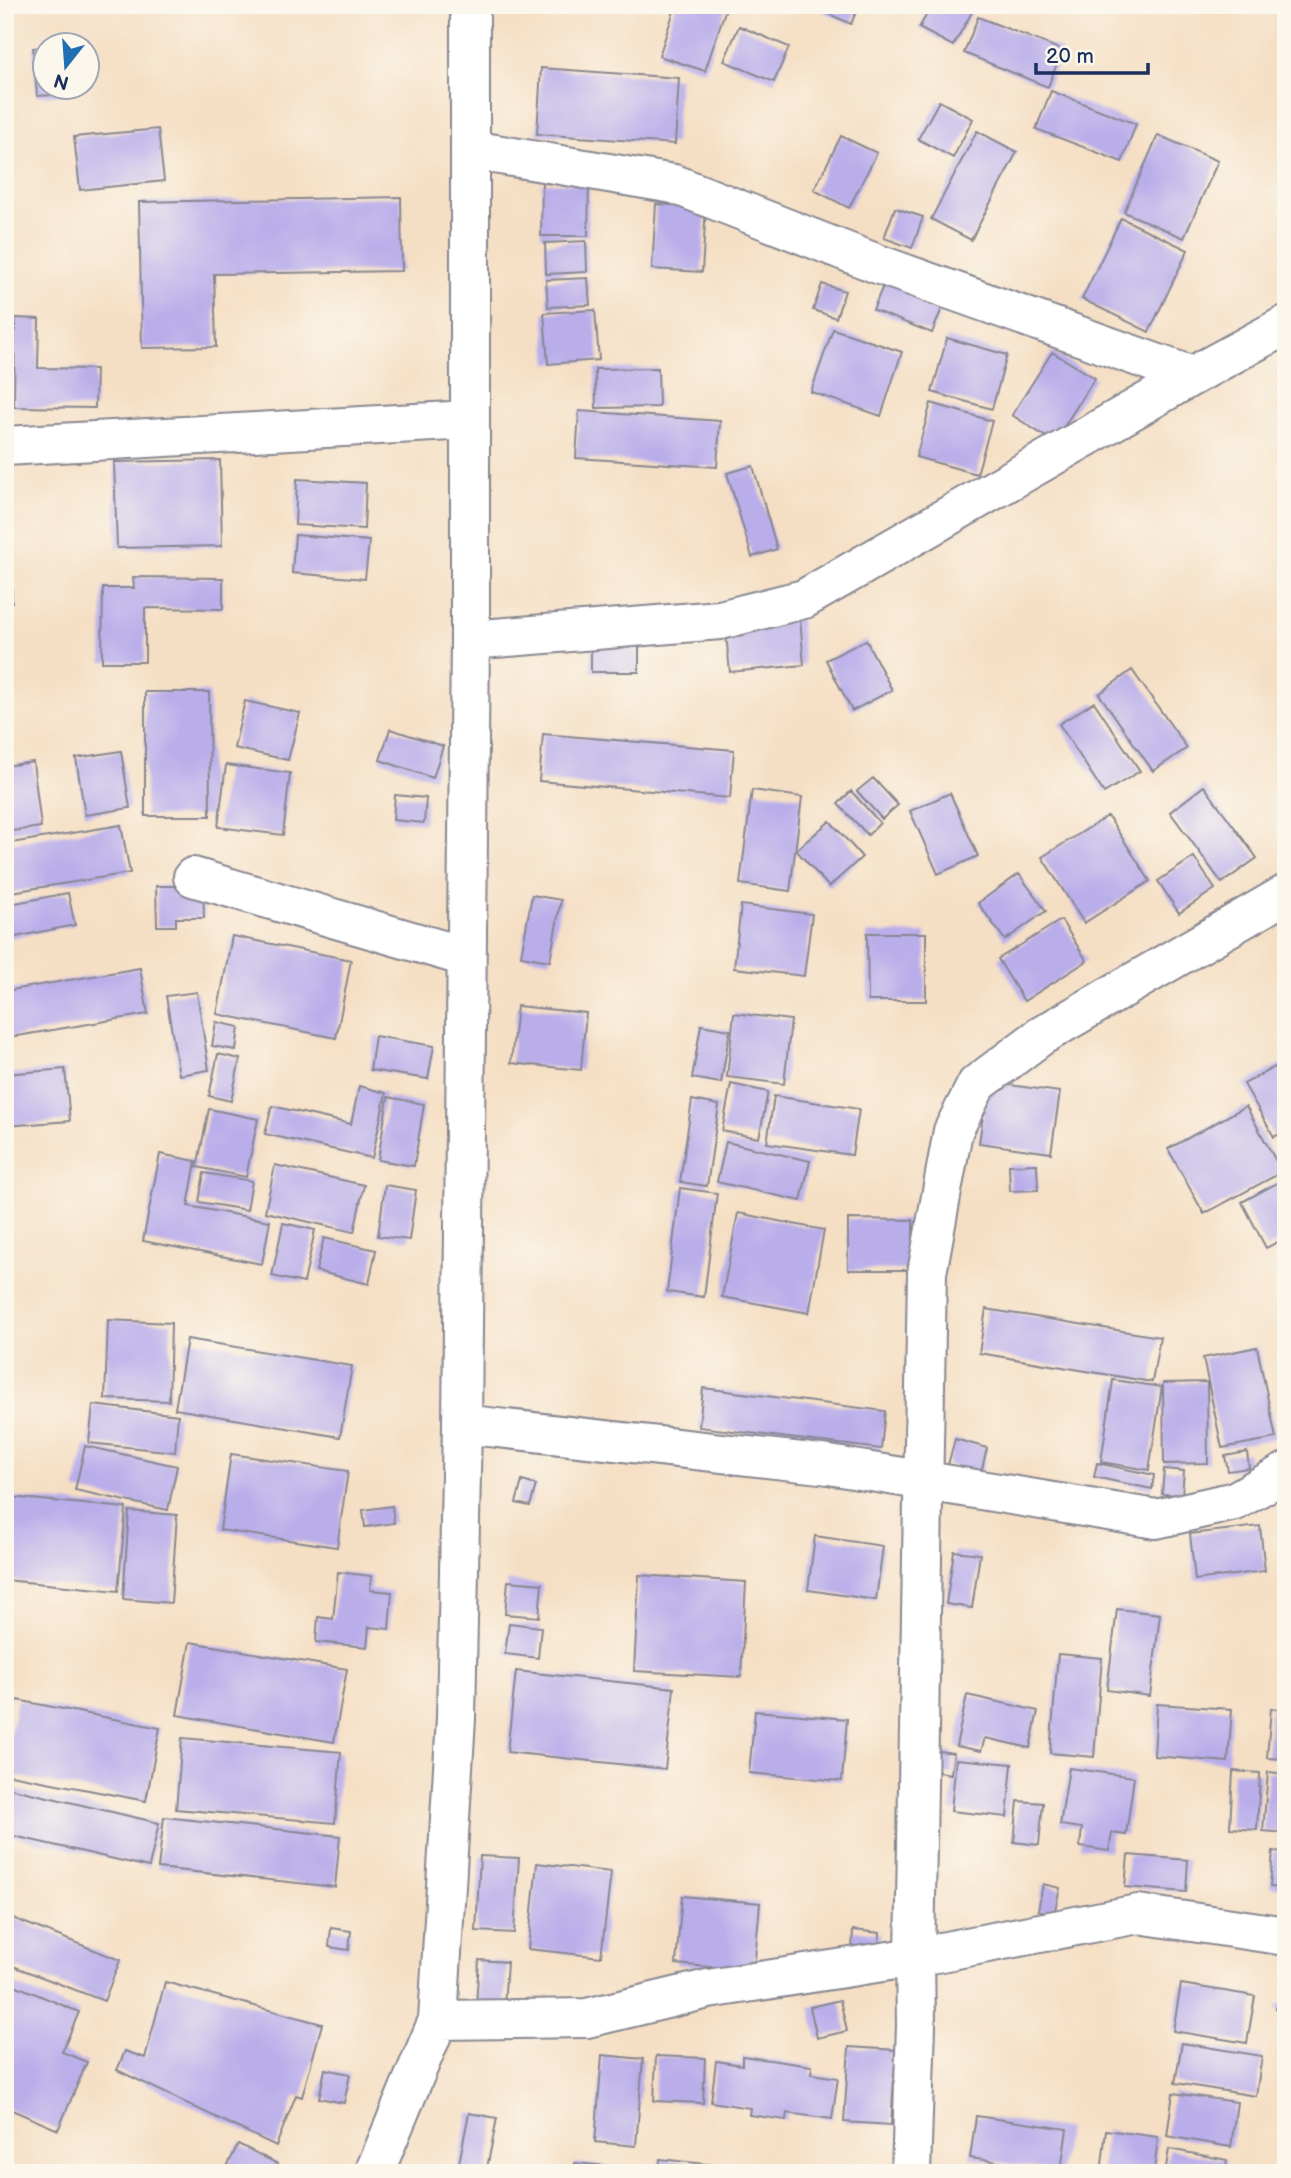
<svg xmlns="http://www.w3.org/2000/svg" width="1291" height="2178" font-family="'Balsamiq Sans',sans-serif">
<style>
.building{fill:#b9adea}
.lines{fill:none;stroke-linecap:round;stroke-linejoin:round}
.minor-casing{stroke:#888791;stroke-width:42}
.minor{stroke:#fff;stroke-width:38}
</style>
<rect width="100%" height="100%" fill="#fbf7ec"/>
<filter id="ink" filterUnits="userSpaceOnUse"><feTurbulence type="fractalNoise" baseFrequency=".0143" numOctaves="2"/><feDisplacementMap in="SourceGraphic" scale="14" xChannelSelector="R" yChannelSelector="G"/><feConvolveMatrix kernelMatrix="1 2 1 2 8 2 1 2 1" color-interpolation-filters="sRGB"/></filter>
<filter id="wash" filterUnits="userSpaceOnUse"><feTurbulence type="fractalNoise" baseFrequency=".00686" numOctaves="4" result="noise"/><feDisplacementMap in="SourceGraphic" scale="28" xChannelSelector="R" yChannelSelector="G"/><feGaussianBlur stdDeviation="1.57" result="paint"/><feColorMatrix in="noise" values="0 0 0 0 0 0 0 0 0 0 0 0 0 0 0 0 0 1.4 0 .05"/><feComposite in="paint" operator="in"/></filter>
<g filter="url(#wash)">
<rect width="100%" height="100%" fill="#f5dfc4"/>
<g id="blocks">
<path class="building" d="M676,5H727L705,71L659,56Z
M809,5H859L851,24Z
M932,5H976L953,46L919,28Z
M978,17L1062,50L1048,87L964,53Z
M739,26L789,47L774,82L724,61Z
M46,47V88H69V94L37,96L33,48Z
M541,68L679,78L675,144L537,134Z
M1051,91L1136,124L1122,162L1036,129Z
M939,101L973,119L953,158L918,139Z
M158,129L164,181L80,190L74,137Z
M977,131L1017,152L971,240L931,219Z
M1158,135L1218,161L1184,238L1124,212Z
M841,136L877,153L849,208L814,190Z
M542,183L589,184L588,236H541Z
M401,197L402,271L214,274L216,347L142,348L139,202Z
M656,204L706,207L702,272L652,269Z
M895,208L923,217L912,248L884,238Z
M1121,218L1188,250L1149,332L1082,299Z
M586,241L587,272L546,274L545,243Z
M588,278L590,305L548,307L546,280Z
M885,281L944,303L932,333L873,310Z
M822,284L845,291L836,318L813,310Z
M595,310L599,360L548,364L544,313Z
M15,318L39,319L38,368L96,369L95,408L14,407Z
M833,329L902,352L881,416L811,392Z
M947,338L1007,355L992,409L932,392Z
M1052,352L1095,378L1054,442L1012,415Z
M658,368L659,407L596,408L595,369Z
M5,369H10L11,424H5Z
M931,403L992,421L977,474L916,457Z
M579,411L720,421L717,467L576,458Z
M220,460L222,546L117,548L114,462Z
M753,466L777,549L752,557L727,473Z
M297,479L366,483L364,529L295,525Z
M5,495H10L12,602H5Z
M295,535L369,541L365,579L292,573Z
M133,577L223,578V609L145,608V662H102L103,588H134Z
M800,618L804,665L730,672L725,625Z
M591,637H639V672H591Z
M866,640L892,690L852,711L826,660Z
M1132,670L1187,748L1153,771L1099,694Z
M145,692H209L210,816H145Z
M245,701L300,713L288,760L234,748Z
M1094,702L1140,771L1104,793L1059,724Z
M390,729L443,746L433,778L380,760Z
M543,734L734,750L730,798L539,781Z
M121,751L130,808L85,815L76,758Z
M33,762L41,827L5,832V766Z
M226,765L290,773L283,835L218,827Z
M873,778L898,805L882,819L857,791Z
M1204,786L1257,858L1222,883L1170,812Z
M752,790L802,797L790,891L740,884Z
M851,791L880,823L868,835L838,804Z
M950,793L978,856L938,874L910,811Z
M395,795L426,798L424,823L393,820Z
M1108,816L1150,881L1084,923L1042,857Z
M830,821L862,857L829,887L796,850Z
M121,825L130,873L5,893V844Z
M1194,857L1215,889L1179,913L1158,881Z
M1019,874L1046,911L1005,940L978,903Z
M156,886H203L204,918H176V926H157Z
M68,893L75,925L5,939V905Z
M532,895L561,900L550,961L521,956Z
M741,905L812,914L804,976L734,968Z
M1061,920L1087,961L1024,1001L998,959Z
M867,933H926V1001H868Z
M232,936L351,960L336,1038L217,1014Z
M140,968L148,1014L5,1038V991Z
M197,992L209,1070L179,1075L166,996Z
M517,1006L586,1013L581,1070L511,1063Z
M734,1013L791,1020L784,1084L727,1077Z
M216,1022L239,1027L236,1050L212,1046Z
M701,1025L730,1030L721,1083L692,1078Z
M375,1036L434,1046L428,1079L370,1070Z
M218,1054L240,1059L231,1101L209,1096Z
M1280,1064L1286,1073V1131L1274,1137L1244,1084Z
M65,1069L70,1121L5,1126V1074Z
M988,1082L1060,1092L1051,1153L979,1143Z
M731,1084L768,1092L759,1138L722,1131Z
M359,1086L386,1093L372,1158L265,1134L272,1106L351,1124Z
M774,1096L859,1109L852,1155L767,1143Z
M388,1097L424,1104L414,1166L378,1160Z
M692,1100L719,1105L707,1186L680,1182Z
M1246,1106L1282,1172L1204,1214L1168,1149Z
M209,1109L258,1119L246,1177L197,1167Z
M726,1142L810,1161L801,1201L717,1182Z
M160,1154L196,1161L188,1206L270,1221L262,1264L143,1241Z
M1037,1164L1038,1190L1010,1191L1009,1165Z
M275,1165L364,1185L354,1232L265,1212Z
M204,1173L252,1181L247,1210L199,1202Z
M1286,1178V1238L1266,1248L1242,1202Z
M385,1185L416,1190L409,1240L378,1236Z
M680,1188L717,1193L704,1297L667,1292Z
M738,1213L824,1230L809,1313L722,1297Z
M848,1219L913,1220V1270H848Z
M283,1223L315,1230L304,1283L272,1276Z
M324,1238L376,1250L369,1284L316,1271Z
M986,1309L1160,1337L1152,1382L979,1353Z
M108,1320L171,1323L169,1401L105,1399Z
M187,1339L352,1366L340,1437L175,1409Z
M1257,1347L1276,1438L1222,1448L1203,1358Z
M1113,1380L1162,1387L1149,1470L1101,1462Z
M1207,1382L1208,1463L1164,1464L1163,1383Z
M703,1388L885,1411L881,1449L699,1427Z
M93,1405L178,1415L175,1452L89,1443Z
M955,1439L987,1448L981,1473L948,1465Z
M85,1446L177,1466L168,1510L75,1490Z
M1247,1452L1249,1468L1228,1471L1225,1456Z
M231,1454L348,1471L337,1547L220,1530Z
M1097,1463L1154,1475L1152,1489L1094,1477Z
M1164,1469L1184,1471L1182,1495L1162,1494Z
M522,1481L536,1485L530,1506L516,1503Z
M10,1497L126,1508L118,1591L5,1580V1544Z
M392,1506L394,1523L365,1527L363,1510Z
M129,1511L177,1515L171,1603L123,1599Z
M1260,1526L1265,1571L1195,1580L1190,1534Z
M815,1536L883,1546L876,1600L808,1590Z
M954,1551L980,1554L972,1608L946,1604Z
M338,1572L372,1576L370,1590L392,1592L389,1629L369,1627L367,1647L316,1642L318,1617L333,1619Z
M639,1575L746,1582L741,1677L634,1671Z
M508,1581L542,1584L539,1617L505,1614Z
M1117,1609L1160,1614L1150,1696L1107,1690Z
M509,1623L541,1627L538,1658L505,1654Z
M190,1642L347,1669L334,1742L177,1715Z
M1058,1654L1102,1658L1094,1757L1050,1753Z
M516,1671L674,1688L665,1769L507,1752Z
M967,1695L1038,1711L1030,1748L985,1738L981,1751L956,1746Z
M17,1700L160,1728L146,1801L5,1774V1763Z
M1157,1704L1232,1709L1228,1762L1154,1756Z
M1271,1708L1286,1710V1759L1267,1758Z
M755,1711L847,1719L842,1781L749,1773Z
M182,1738L341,1752L335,1823L176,1809Z
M926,1749L954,1753L951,1774L922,1769Z
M956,1759L1012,1764L1007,1817L951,1811Z
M1069,1768L1134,1777L1126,1835L1112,1833L1109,1851L1080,1847L1082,1828L1060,1825Z
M1233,1771L1260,1773L1257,1830L1230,1828Z
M1268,1772L1286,1774V1833L1263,1831Z
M9,1788L159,1823L149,1867L5,1834V1805Z
M1018,1801L1043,1803L1039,1845L1014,1842Z
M164,1817L340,1836L335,1887L158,1868Z
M1273,1851L1286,1852V1888L1270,1887Z
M1128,1855L1188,1860L1186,1892L1125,1887Z
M480,1856L519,1858L514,1933L476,1931Z
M537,1863L611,1872L601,1957L528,1949Z
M1043,1884L1060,1888L1054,1914L1038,1910Z
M682,1896L760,1903L754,1971L676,1964Z
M5,1915L120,1960L104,2001L5,1963Z
M331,1928L351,1931L349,1950L329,1947Z
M853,1930L880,1933L878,1956L852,1954Z
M479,1960L507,1962L504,2007L476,2005Z
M5,1981L79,2012L62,2052L87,2062L58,2130L5,2107Z
M165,1982L322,2024L302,2097L296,2095L276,2146L117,2070L125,2051L145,2058Z
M1181,1984L1255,1996L1247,2043L1173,2031Z
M840,2000L847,2031L817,2038L810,2007Z
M1286,2000V2018L1276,2008Z
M1182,2043L1262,2056L1256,2096L1175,2083Z
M849,2047L896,2050L891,2125L844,2122Z
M602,2055L643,2059L636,2146L595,2142Z
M656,2056L705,2058L703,2103L654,2101Z
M742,2056L812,2066L811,2074L838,2078L832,2119L787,2113L786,2120L749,2115L750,2108L711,2102L716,2061L742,2065Z
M325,2069L350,2074L344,2103L319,2098Z
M1173,2093L1237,2102L1231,2147L1167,2136Z
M469,2113L497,2118L486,2173H457Z
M976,2116L1067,2129L1061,2171L970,2158Z
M1106,2130L1158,2137L1154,2173H1101Z
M238,2144L278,2164L274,2173H224Z
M1169,2149L1227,2160L1225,2173H1165Z
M660,2159L769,2171V2173H659Z
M575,2163L637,2169V2173H574Z"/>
</g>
</g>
<g filter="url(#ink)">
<use href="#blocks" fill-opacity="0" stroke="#888791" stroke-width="2"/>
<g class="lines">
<defs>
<path id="minor" d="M471,150L674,184L875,263L1192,376
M5,446L469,420
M470,640L720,620L804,599L1192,376L1286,325
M193,877L466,957
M462,1424L829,1465L1156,1519L1235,1501L1286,1472
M438,2020L587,2018L708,1989L915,1957L1138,1914L1286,1936
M374,2173L438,2020L456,1718L462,1424L470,640V5
M911,2173L916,2025L915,1957L927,1273L953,1131L977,1084L1041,1036L1286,894"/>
</defs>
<use href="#minor" class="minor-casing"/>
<use href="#minor" class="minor"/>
</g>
</g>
<rect width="1291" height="2178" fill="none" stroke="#fbf7ec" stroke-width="28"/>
<g transform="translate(66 66) rotate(197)"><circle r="33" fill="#fbf7ec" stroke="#a1a7b3" stroke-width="2"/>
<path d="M0-5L12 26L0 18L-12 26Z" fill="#1f6fb2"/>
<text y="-10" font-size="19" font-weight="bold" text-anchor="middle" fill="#1b2f5e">N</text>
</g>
<path d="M1036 63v10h112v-10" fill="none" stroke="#1b2f5e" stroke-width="3.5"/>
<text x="1046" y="63" font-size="21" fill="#1b2f5e" stroke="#fbf7ec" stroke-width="5" paint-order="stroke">20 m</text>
</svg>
